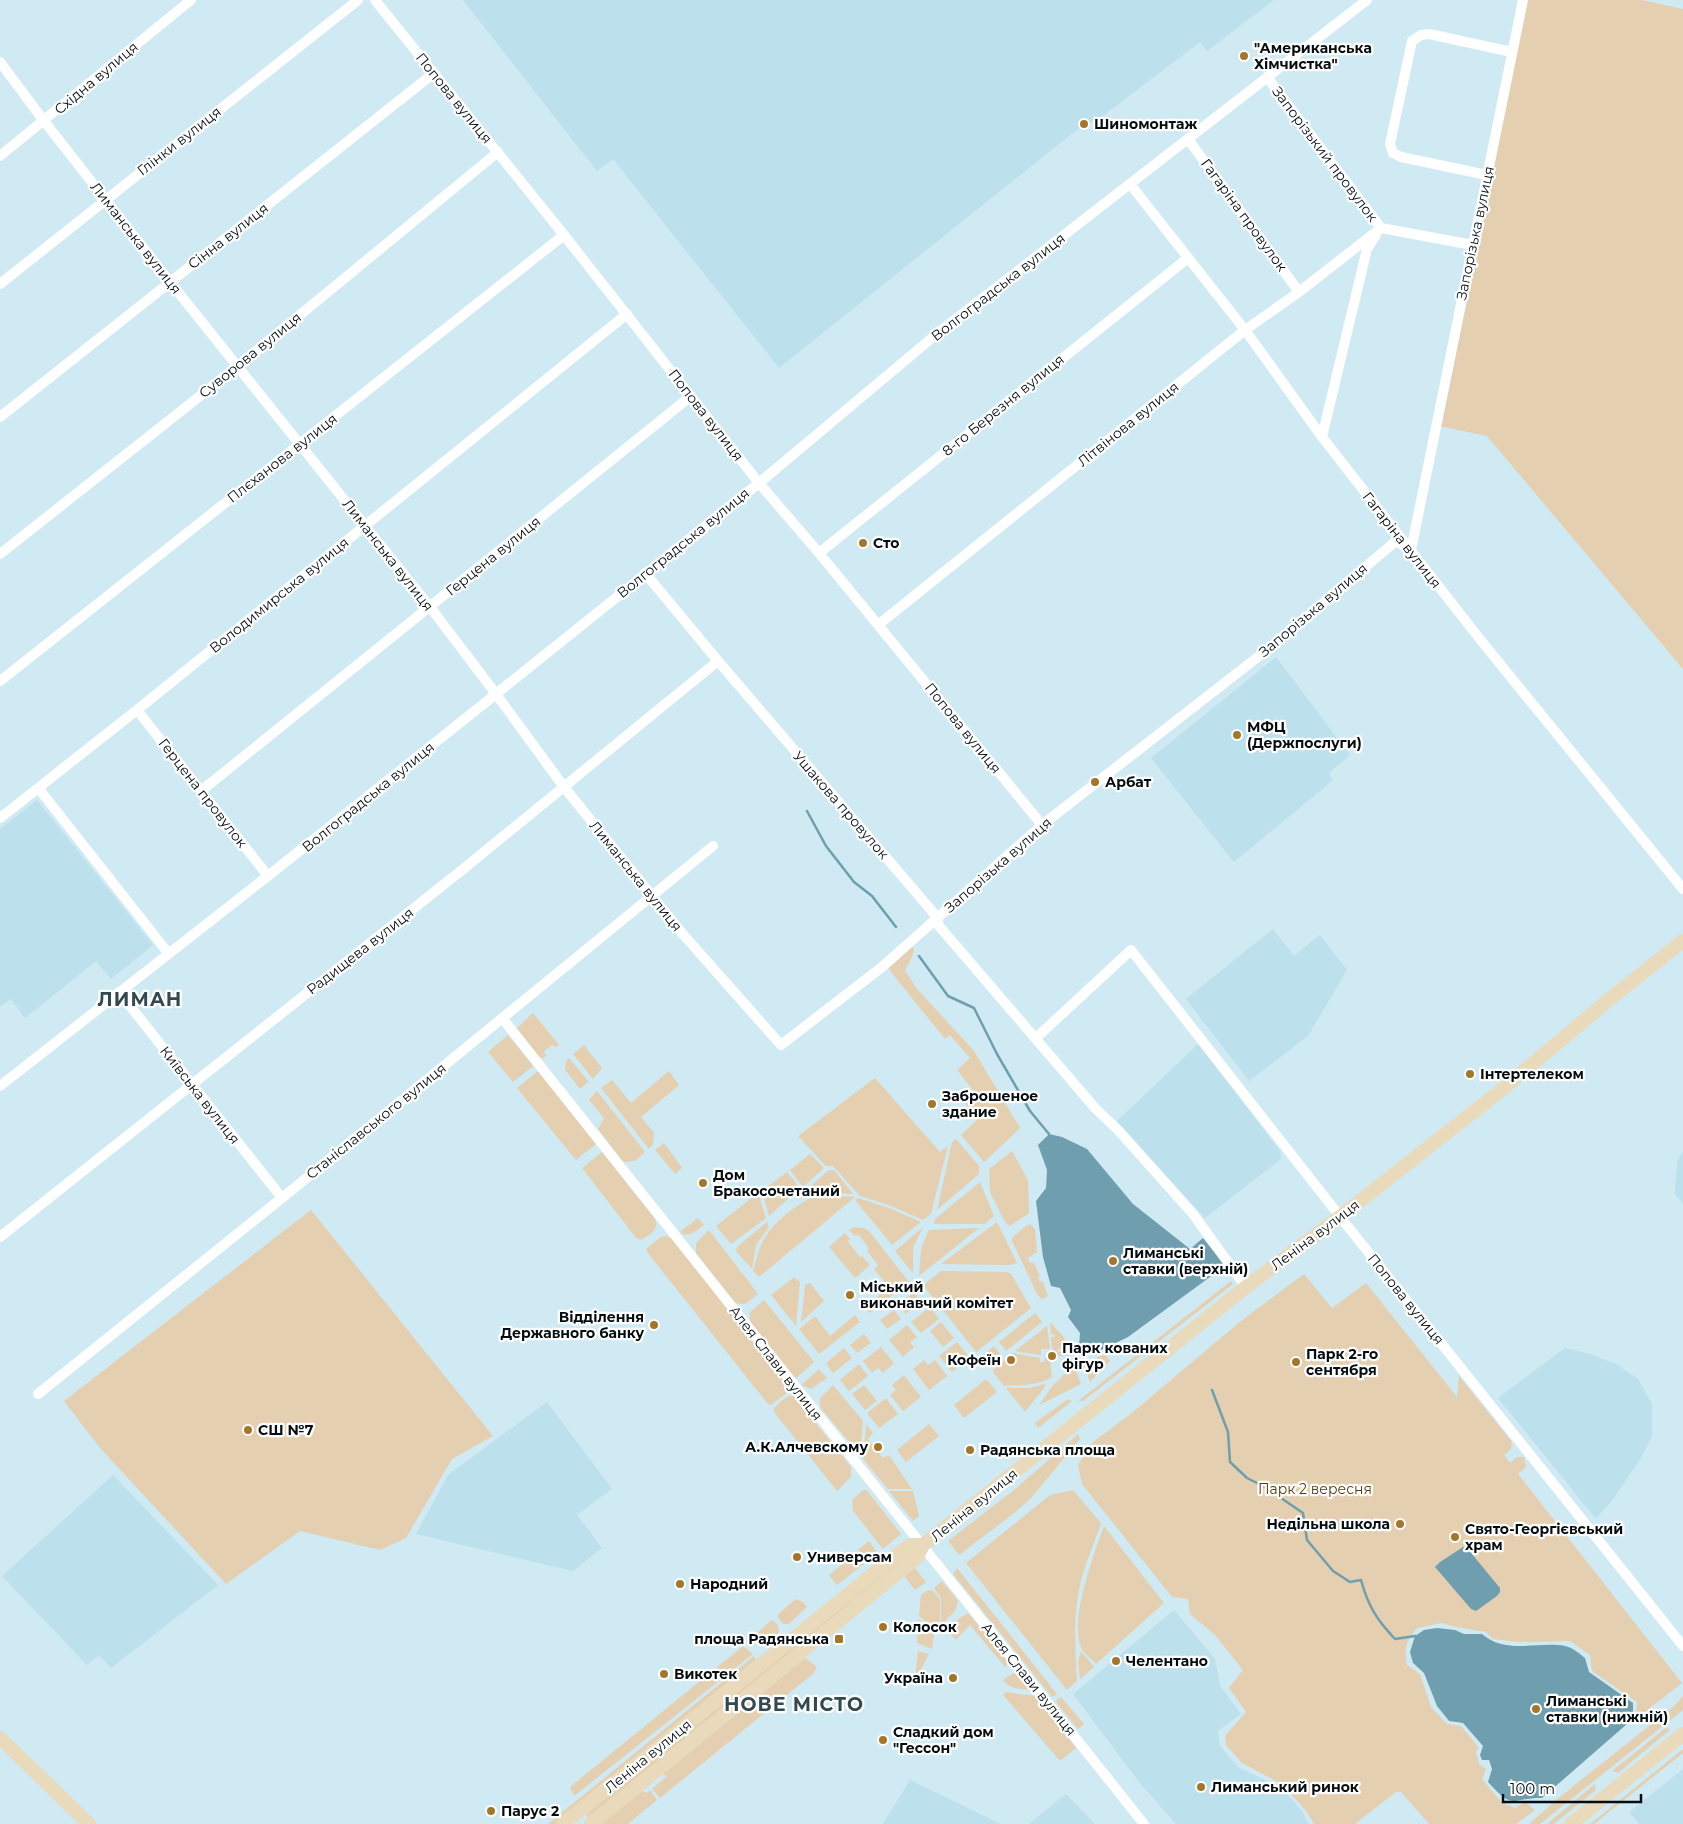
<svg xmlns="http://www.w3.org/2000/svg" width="1683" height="1824" font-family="Montserrat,sans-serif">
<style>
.built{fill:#bce0ec}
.green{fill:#e4cfb1}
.water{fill:#6f9fae}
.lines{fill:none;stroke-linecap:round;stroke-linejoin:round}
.stream{stroke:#6f9fae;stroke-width:2.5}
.street{stroke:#fff;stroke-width:10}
.secondary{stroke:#eadabc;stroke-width:14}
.poi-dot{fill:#a47629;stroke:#fff;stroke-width:2}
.labels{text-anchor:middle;stroke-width:4.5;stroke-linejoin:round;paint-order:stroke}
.poi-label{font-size:14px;font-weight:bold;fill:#050d10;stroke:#fff;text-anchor:start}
.street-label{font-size:14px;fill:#050d10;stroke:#fff}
.park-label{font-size:14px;fill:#553b0f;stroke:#fff}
.district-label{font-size:19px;font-weight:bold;letter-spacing:1px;fill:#324950;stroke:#fff}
</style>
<rect width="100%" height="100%" fill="#cfeaf3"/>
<path class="built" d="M463,0H1274L1207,51L1200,42L1095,122L1084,124L779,368L613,159L597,171Z
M1276,657L1350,755L1329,773L1333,780L1234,862L1151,758Z
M37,800L153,945L111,979L96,961L25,1018L11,999L0,1007V829Z
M1273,929L1294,956L1320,935L1347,970L1308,1036L1249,1081L1186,999Z
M1198,1044L1280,1151L1281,1159L1205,1218L1117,1121Z
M1683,1151V1204L1675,1194L1677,1162Z
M1565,1348L1590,1354L1616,1364L1638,1379L1652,1404V1436L1641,1458L1614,1498L1596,1519L1498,1398Z
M547,1402L612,1489L577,1515L602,1548L573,1571L416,1534L448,1475Z
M113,1475L218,1585L111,1668L99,1655L87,1665L2,1576Z
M1174,1610L1215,1659L1220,1686L1241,1714L1218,1731L1220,1746L1238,1767L1283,1789L1301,1810L1309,1824H1176L1139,1782L1073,1694Z
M1683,1769V1824H1639L1629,1812Z
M910,1780L1001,1824H883Z
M1066,1794L1095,1824H1029Z"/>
<path class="green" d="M1523,0H1642L1683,9V669L1487,436L1435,425Z
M913,946L914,952L905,971L918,990L974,1051L1020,1128L984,1162L961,1135L977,1120L965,1103L975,1093L957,1070L970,1058L950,1035L945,1039L891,972L889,968Z
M533,1013L559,1045L556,1047L552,1045L544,1051L546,1056L543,1058L538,1057L517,1028Z
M508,1035L533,1066L513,1082L488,1052Z
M584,1045L602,1068L593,1079L573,1054Z
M569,1058L589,1082L580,1089L565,1070L566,1061Z
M538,1071L596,1144L576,1160L517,1088Z
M669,1071L679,1085L641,1117L654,1133L653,1144L649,1149L601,1088L612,1080L631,1103Z
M875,1078L940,1152L948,1146L931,1214L923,1220L889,1205L860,1196L833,1166H826L798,1136Z
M597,1091L645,1152L635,1161L624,1162L620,1158L598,1129L604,1118L589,1100Z
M956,1139L979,1166V1174L937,1210L952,1142Z
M664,1143L682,1168L675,1174L655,1150Z
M1012,1151L1028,1180L1029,1213L1010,1226L1005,1222L990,1192L989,1169Z
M602,1152L655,1219C660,1230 649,1235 641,1240L636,1238L582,1168Z
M810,1154L824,1168L803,1187L790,1170Z
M829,1170H834L853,1194L817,1192L800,1199L797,1198Z
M787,1172L800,1188L769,1216L762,1191Z
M980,1182L994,1216L984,1224H934L935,1219Z
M758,1193L766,1218L731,1244L716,1226Z
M816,1195L855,1197L759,1277L753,1271C756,1261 758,1250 763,1241C774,1221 796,1205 816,1195Z
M858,1198L889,1208L921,1222L892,1245L855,1200Z
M311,1210L493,1436L452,1459L406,1538L380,1550L300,1531L226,1584L100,1448L64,1401Z
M698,1218L704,1225C697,1230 689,1239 680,1232Z
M767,1222L769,1227L756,1245L752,1269L736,1251L737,1247Z
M997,1222L1017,1263L1009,1265L941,1264Z
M1030,1224L1035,1229L1037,1252L1028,1258L1029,1262L1034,1263L1040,1276L1038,1277L1039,1281L1043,1282L1048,1296L1042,1299L1038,1296L1012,1241V1238L1022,1229Z
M854,1227L864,1228L869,1231L909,1282L870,1313L865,1307L889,1287L874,1269L878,1265L867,1251L869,1249L859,1235L855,1236L849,1230Z
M923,1227L913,1248V1273L895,1251Z
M979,1228L919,1276L921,1249L929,1230Z
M709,1230L758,1294L745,1304L734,1303L696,1254V1243Z
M845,1233L850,1239L848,1242L860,1257L862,1256L870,1265L855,1278L829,1247Z
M666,1236L673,1239L789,1388L788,1392L771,1405L768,1404L647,1252V1248L661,1237Z
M941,1271L1007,1272L1011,1274L1031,1308L976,1352L923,1285Z
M1304,1274L1332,1308L1366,1283L1457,1397L1459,1376L1512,1442L1511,1449L1504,1455L1510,1463L1517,1457H1524L1526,1467L1518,1474L1682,1683L1636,1719L1637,1702L1592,1671L1590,1655L1570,1641L1519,1642L1493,1639L1486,1632L1457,1627L1441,1623L1417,1628C1406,1642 1404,1647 1407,1665L1420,1674L1431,1707L1447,1724L1461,1726L1479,1748L1476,1752L1479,1764L1486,1769L1482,1779L1501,1802L1515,1808L1525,1802L1535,1810L1516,1824H1429L1401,1792H1396L1355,1824H1314L1306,1811L1283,1785L1242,1763L1226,1745L1225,1736L1246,1712L1229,1688L1243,1670L1215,1635L1190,1614L1188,1599L1172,1597L1082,1484L1078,1465L1092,1443L1133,1412L1241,1321Z
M794,1277L800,1282L796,1326L771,1295Z
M1231,1281L1233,1284L1083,1401H1078Z
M810,1283L824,1301L801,1322L805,1285Z
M916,1291L918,1302L906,1314L898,1304Z
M764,1300L814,1362L795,1379L750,1322V1312Z
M930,1307L939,1319L921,1333L911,1322Z
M894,1310L901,1319L887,1329L880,1320Z
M1035,1313L1042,1322L1006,1351L999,1342Z
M855,1315L860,1322L819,1354L799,1329L815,1316L830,1336Z
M941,1322L954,1338L943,1347L930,1331Z
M1051,1323L1063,1336L1069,1348L1058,1349V1352L1070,1350V1356H1053L1051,1337H1054L1055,1335L1051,1334L1050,1324Z
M907,1325L917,1337L910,1342L914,1347L903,1357L889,1340Z
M1047,1326L1050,1349H1041V1355L1015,1351Z
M864,1334L871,1343L857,1353L850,1345Z
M957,1342L970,1358L952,1372L939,1356Z
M994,1346L1001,1355L988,1366L981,1357Z
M881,1347L894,1363L883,1373L878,1368L872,1373L863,1361Z
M844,1348L852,1358L833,1373L826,1363Z
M1013,1353L1040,1358V1362H1044L1045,1358L1050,1359L1052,1377C1038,1386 1020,1385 1004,1386L993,1372V1370Z
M1105,1354L1110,1361L1090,1382L1082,1361L1094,1359Z
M924,1360L928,1365L935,1360L947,1376L929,1390L913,1369Z
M859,1364L868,1376L849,1391L840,1380Z
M1074,1365L1081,1384L1039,1405L1053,1385Z
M819,1369L827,1378L811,1389L801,1385Z
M904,1375L921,1397L903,1411L890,1395L896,1390L892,1385Z
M986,1379L997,1392L964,1418L954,1405Z
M1045,1384L1044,1388L1025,1412L1006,1388H1029Z
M833,1385L863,1421L860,1455L820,1407V1398Z
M864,1385L877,1401L865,1410L852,1394Z
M793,1395L851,1467V1477L837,1491L774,1412V1408C780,1403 785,1396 793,1395Z
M886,1398L898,1414L879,1428L867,1413Z
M1068,1399L1072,1401L1038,1428L1035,1423Z
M866,1424L873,1433L868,1439L883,1458L889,1455L912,1489H888L863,1459Z
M929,1424L939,1436L906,1462L897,1450Z
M1078,1434L1080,1439L1031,1498L1013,1514L959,1555L948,1541L1014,1490Z
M863,1490H866L869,1493L901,1534L883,1549L853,1511L852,1500Z
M1073,1490L1101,1523C1095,1542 1086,1561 1081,1581C1073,1614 1075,1647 1077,1681L1067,1690L966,1563L1050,1495Z
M889,1491H913L919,1516L913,1521Z
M1104,1526L1164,1603L1096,1664C1092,1659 1083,1653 1081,1647C1069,1620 1094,1553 1104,1526Z
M869,1541L878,1553L867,1561L858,1550Z
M855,1554L864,1564L837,1585L829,1575Z
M903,1556L907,1561L589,1820L586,1814Z
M915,1568L926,1582L915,1590L904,1576Z
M957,1568L1057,1694L1052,1697L953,1574Z
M942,1581L958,1601L955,1611L941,1625V1598L934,1588Z
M928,1590L933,1591L940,1599V1625L936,1630L919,1616L921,1595Z
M796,1599L803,1602L807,1607L789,1624H783L778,1618V1614Z
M968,1613L1007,1660L1008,1664L1005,1667L970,1625L956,1640L949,1633L957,1620Z
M919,1619L934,1633L932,1649L917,1643Z
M772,1620L778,1625L779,1633L766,1642L756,1636L758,1632Z
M743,1646L753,1654L574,1796L570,1787Z
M918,1651L929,1654L915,1680Z
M1081,1651L1094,1667L1080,1679L1078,1661Z
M754,1656L756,1660L557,1824H548Z
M805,1658L817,1667L814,1673L660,1798L652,1789L667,1776L663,1774Z
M1013,1673C1021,1674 1026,1684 1031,1690C1020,1689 1009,1689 1003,1680Z
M1006,1692L1035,1696L1076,1748L1060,1761L1003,1695Z
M1683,1696V1710L1540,1824H1529L1556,1800L1674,1706Z
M1061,1697L1084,1724L1078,1729L1055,1701Z
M1667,1727L1670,1730L1618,1773L1612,1771Z
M1683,1749V1753L1594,1824H1590Z
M1595,1784L1596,1790L1554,1824H1547Z
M641,1790L647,1793L650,1790L657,1800L628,1824H601Z"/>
<path class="water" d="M1049,1134L1062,1137L1087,1149L1133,1204L1190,1249L1203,1238L1225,1266L1128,1337L1093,1354L1085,1353L1079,1346L1080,1333L1068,1317L1071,1310L1060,1288L1051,1286L1043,1257L1036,1201L1046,1188L1047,1170L1038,1145Z
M1463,1547L1467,1548L1500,1588V1592L1497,1596L1476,1611L1471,1609L1435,1567L1440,1562Z
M1437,1628L1455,1630L1464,1634H1482C1506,1655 1538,1641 1565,1646C1572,1647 1580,1654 1585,1658L1589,1672L1633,1703V1713L1627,1724L1542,1798C1508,1798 1515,1811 1488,1782L1492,1769L1489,1760H1482L1480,1755L1483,1746L1463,1723L1449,1721L1437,1706L1424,1673L1413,1663L1410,1652L1415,1636L1424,1630Z"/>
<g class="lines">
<path class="stream" d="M807,811L826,846L854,882L872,896L896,927
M919,956L948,996L974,1008L997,1054L1030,1111L1049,1134
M1212,1390L1228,1432L1230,1462L1247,1478L1265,1487L1303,1513L1307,1540L1333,1571L1350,1582L1361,1580C1368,1606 1377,1620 1395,1639L1415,1636"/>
<path class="street" d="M375,0L564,235L759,483L819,553L1042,825
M0,62L44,121L170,282L430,607L496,694L564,787L681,932L781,1045L882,967L1042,825L1272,646L1396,541L1411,550L1523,0
M1267,77L1381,228L1473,245
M1188,139L1299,292
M0,156L191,0
M1487,175L1401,157L1393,153L1390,144L1412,41L1421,35L1429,34L1512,52
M1130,184L1245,330L1322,437L1479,638L1683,889
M0,284L358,0
M0,417L434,73
M1322,437L1367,249L1376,235
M819,553L1188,258
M0,554L238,366L498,152
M645,573L718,661L937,917L939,926L1095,1108L1118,1130L1193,1214L1246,1287
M878,625L1245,330L1299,292L1381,228
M0,681L564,235
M137,710L268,876
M39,789L169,954
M201,791L691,396
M0,818L137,710L627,314
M119,992L282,1198
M502,1018L1144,1824
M1036,1038L1131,950L1349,1228L1683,1646
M0,1086L268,876L496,694L759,483L939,332L1367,0
M0,1237L462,870L718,661
M38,1394L282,1198L713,846"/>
<path class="secondary" d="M0,1738L89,1824
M563,1824L903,1550L911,1545H923
M591,1824L917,1557L923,1545L1246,1287L1341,1216L1500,1091L1611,998L1683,941
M1571,1824L1683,1734"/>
</g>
<g class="poi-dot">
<circle cx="1244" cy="56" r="5"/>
<circle cx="1084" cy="124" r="5"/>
<circle cx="863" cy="543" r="5"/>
<circle cx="1237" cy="735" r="5"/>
<circle cx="1095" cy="782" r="5"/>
<circle cx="1470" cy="1074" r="5"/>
<circle cx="932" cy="1104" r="5"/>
<circle cx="703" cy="1183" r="5"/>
<circle cx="1113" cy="1261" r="5"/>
<circle cx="850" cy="1295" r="5"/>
<circle cx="654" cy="1325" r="5"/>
<circle cx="1052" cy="1356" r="5"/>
<circle cx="1011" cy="1360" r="5"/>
<circle cx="1296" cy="1362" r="5"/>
<circle cx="248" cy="1430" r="5"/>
<circle cx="878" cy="1447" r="5"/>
<circle cx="970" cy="1450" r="5"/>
<circle cx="1400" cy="1524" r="5"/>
<circle cx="1455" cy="1537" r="5"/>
<circle cx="797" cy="1557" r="5"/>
<circle cx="680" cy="1584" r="5"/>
<circle cx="883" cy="1627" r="5"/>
<rect x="834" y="1634" width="10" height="10" rx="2.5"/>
<circle cx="1116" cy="1661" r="5"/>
<circle cx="664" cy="1674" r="5"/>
<circle cx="953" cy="1678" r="5"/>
<circle cx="1536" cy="1709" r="5"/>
<circle cx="883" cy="1740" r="5"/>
<circle cx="1201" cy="1787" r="5"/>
<circle cx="491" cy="1811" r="5"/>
</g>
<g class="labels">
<g class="poi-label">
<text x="1254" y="53">"Американська<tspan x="1254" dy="16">Хімчистка"</tspan></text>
<text x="1094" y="129">Шиномонтаж</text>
<text x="873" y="548">Сто</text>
<text x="1247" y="732">МФЦ<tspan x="1247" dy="16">(Держпослуги)</tspan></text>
<text x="1105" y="787">Арбат</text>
<text x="1480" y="1079">Інтертелеком</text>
<text x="942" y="1101">Заброшеное<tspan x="942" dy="16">здание</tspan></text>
<text x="713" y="1180">Дом<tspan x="713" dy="16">Бракосочетаний</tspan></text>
<text x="1123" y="1258">Лиманські<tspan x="1123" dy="16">ставки (верхній)</tspan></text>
<text x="860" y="1292">Міський<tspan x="860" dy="16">виконавчий комітет</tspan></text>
<text x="644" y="1322" text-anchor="end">Відділення<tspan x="644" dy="16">Державного банку</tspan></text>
<text x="1062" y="1353">Парк кованих<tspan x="1062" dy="16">фігур</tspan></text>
<text x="1306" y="1359">Парк 2-го<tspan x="1306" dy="16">сентября</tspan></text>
<text x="1001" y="1365" text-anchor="end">Кофеїн</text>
<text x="258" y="1435">СШ №7</text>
<text x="868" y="1452" text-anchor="end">А.К.Алчевскому</text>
<text x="980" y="1455">Радянська площа</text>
<text x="1390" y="1529" text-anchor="end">Недільна школа</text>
<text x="1465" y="1534">Свято-Георгієвський<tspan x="1465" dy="16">храм</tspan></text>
<text x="807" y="1562">Универсам</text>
<text x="690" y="1589">Народний</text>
<text x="893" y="1632">Колосок</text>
<text x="829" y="1644" text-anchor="end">площа Радянська</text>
<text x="1126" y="1666">Челентано</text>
<text x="674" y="1679">Викотек</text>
<text x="943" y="1683" text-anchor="end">Україна</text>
<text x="1546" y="1706">Лиманські<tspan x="1546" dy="16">ставки (нижній)</tspan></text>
<text x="893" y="1737">Сладкий дом<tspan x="893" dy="16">"Гессон"</tspan></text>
<text x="1211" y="1792">Лиманський ринок</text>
<text x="501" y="1816">Парус 2</text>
</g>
<g class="street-label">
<text transform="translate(96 78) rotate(-40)" y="5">Східна вулиця</text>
<text transform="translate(454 98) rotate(51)" y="5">Попова вулиця</text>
<text transform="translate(179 141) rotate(-38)" y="5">Глінки вулиця</text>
<text transform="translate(1325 154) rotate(53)" y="5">Запорізький провулок</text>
<text transform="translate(1244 215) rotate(54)" y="5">Гагаріна провулок</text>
<text transform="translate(1475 233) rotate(-78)" y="5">Запорізька вулиця</text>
<text transform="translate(228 236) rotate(-38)" y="5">Сінна вулиця</text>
<text transform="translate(136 238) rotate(52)" y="5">Лиманська вулиця</text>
<text transform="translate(998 287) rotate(-38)" y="5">Волгоградська вулиця</text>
<text transform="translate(250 355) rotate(-39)" y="5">Суворова вулиця</text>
<text transform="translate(1003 405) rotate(-39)" y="5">8-го Березня вулиця</text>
<text transform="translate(706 415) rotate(52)" y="5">Попова вулиця</text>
<text transform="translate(1128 424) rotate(-39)" y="5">Літвінова вулиця</text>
<text transform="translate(282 458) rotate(-38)" y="5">Плєханова вулиця</text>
<text transform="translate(1402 540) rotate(52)" y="5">Гагаріна вулиця</text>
<text transform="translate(683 543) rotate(-39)" y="5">Волгоградська вулиця</text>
<text transform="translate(388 555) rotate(52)" y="5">Лиманська вулиця</text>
<text transform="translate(493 556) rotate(-39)" y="5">Герцена вулиця</text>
<text transform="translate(279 595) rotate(-39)" y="5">Володимирська вулиця</text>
<text transform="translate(1313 610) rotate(-40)" y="5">Запорізька вулиця</text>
<text transform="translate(963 728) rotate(51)" y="5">Попова вулиця</text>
<text transform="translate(203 793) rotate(52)" y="5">Герцена провулок</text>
<text transform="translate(368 797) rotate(-39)" y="5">Волгоградська вулиця</text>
<text transform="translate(841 805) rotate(49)" y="5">Ушакова провулок</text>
<text transform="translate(998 865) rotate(-41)" y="5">Запорізька вулиця</text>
<text transform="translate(636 876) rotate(51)" y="5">Лиманська вулиця</text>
<text transform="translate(360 951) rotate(-38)" y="5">Радищева вулиця</text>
<text transform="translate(200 1095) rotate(52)" y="5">Київська вулиця</text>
<text transform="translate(376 1121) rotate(-39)" y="5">Станіславського вулиця</text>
<text transform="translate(1315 1235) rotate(-37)" y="5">Леніна вулиця</text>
<text transform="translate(1406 1299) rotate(51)" y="5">Попова вулиця</text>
<text transform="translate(776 1363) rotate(52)" y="5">Алея Слави вулиця</text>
<text transform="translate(974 1505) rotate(-39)" y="5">Леніна вулиця</text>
<text transform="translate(1029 1679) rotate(51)" y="5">Алея Слави вулиця</text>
<text transform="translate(648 1756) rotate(-39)" y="5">Леніна вулиця</text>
</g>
<g class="park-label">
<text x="1315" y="1494">Парк 2 вересня</text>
</g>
<g class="district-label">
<text x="140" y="1006">ЛИМАН</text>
<text x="794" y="1711">НОВЕ МІСТО</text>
</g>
</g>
<path d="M1503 1794v8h138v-8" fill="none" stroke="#050d10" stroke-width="2.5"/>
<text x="1510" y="1794" font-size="15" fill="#050d10" stroke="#ffffff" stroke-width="4" paint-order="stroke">100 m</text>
</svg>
